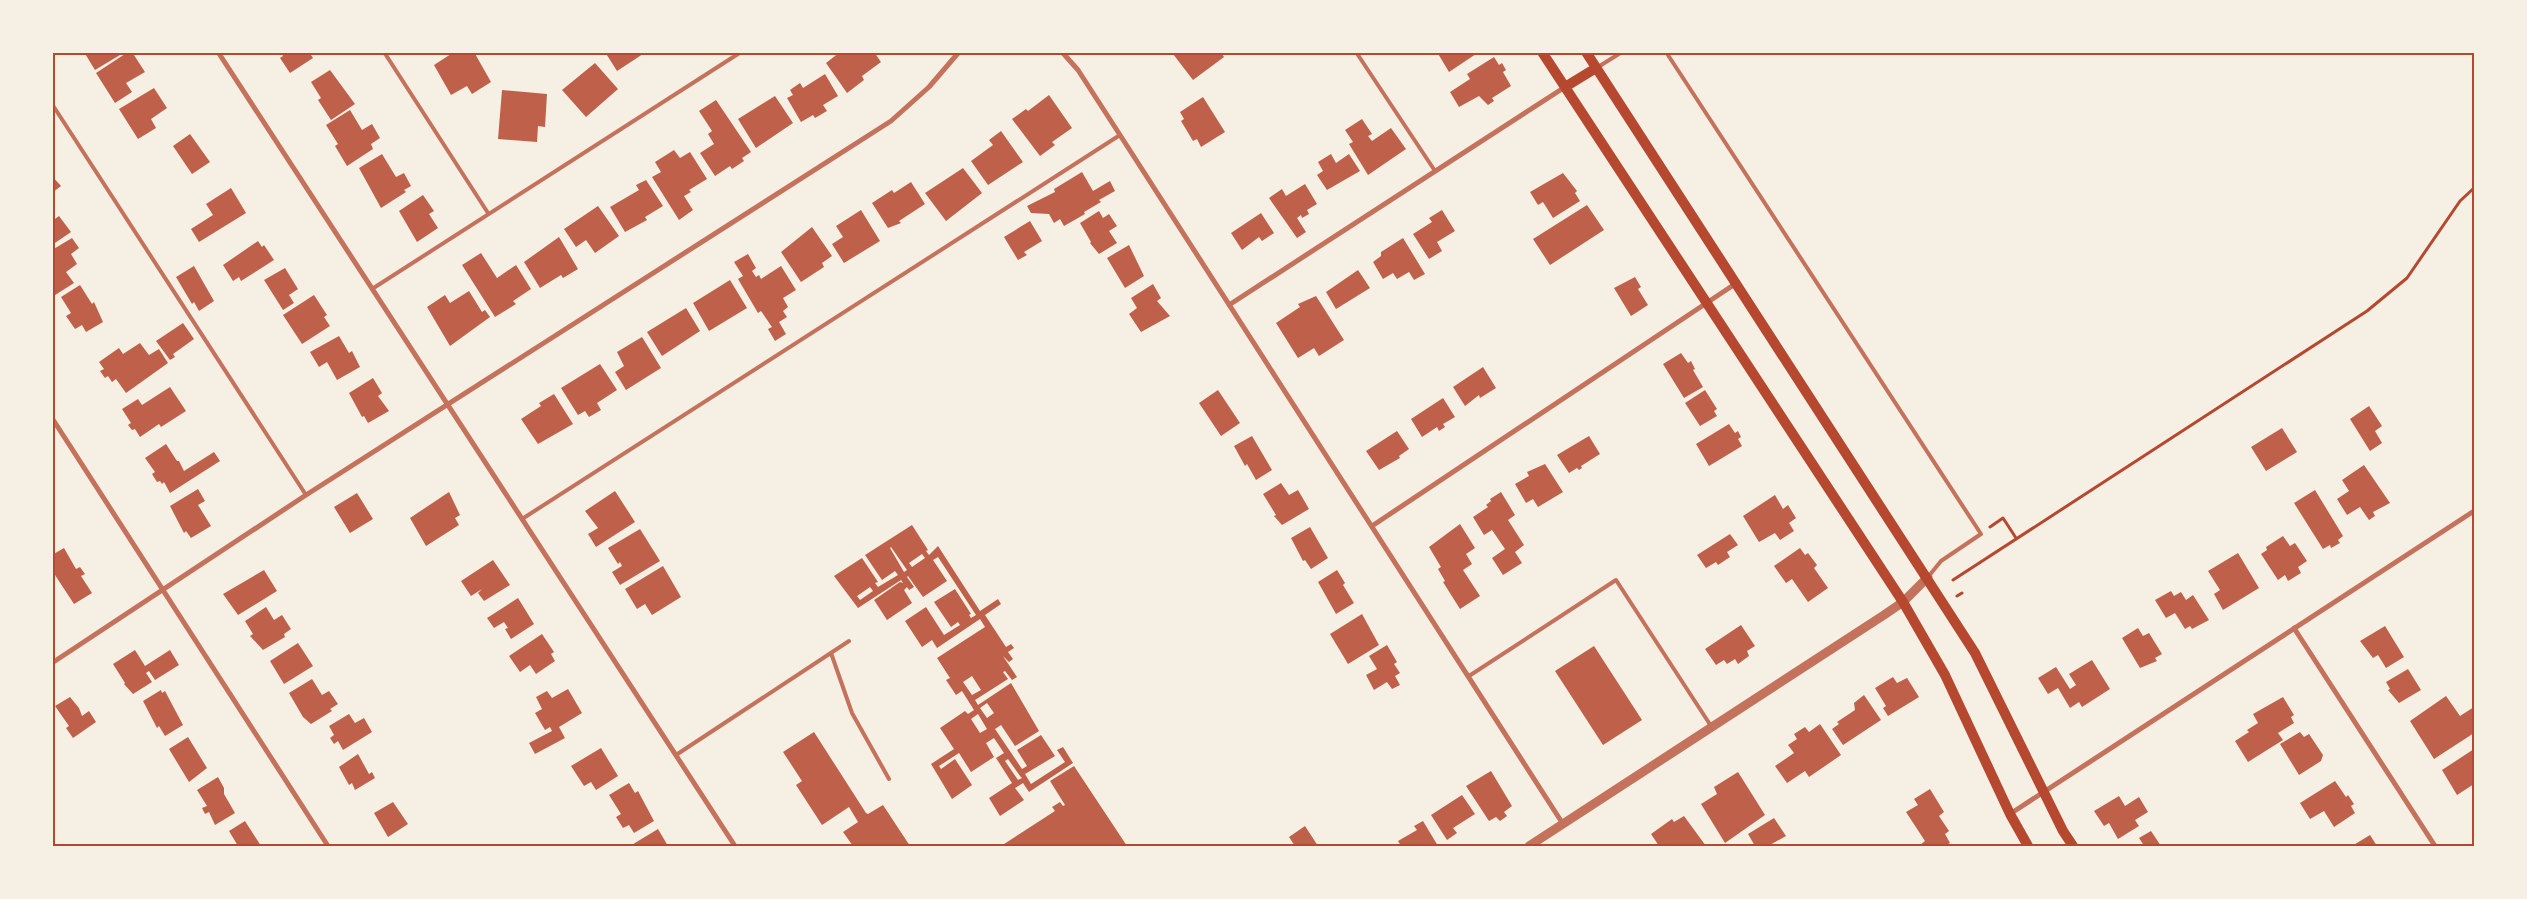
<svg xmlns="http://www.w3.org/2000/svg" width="2527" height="899" font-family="'Golos Text',sans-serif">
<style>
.building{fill:#bf614a;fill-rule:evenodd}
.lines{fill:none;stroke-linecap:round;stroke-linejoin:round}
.path{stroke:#b5482f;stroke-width:3}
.service{stroke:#c5725c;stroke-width:4}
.minor{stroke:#c5725c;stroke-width:5}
.tertiary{stroke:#c5725c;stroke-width:9}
.secondary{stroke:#b5482f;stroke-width:10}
.neatline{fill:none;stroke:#b5482f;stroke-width:2}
</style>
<rect width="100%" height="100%" fill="#f6efe4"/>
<path class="building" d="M84,52H118L120,55L95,70Z
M128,52H132L145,72L126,83L132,92L115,103L96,73Z
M281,52H309L313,58L290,73L280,58L283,56Z
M454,52H474L491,82L472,94L467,86L451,95L434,65Z
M605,52H646L617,71Z
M840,52L846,55L849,52H874L881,62L862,76L864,80L847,93L826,63Z
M1175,52H1221L1224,57L1193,80L1173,54Z
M1437,52H1479L1449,72Z
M1494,57L1499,65L1502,63L1506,70L1503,72L1511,86L1492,98L1494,101L1488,105L1479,96L1459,107L1450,92L1470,79L1467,74Z
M595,63L618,89L586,117L562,90Z
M330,70L355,104L331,120L318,100L321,98L311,82Z
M825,74L838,96L823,105L827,111L815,118L813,115L801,122L787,98L793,95L790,90L800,83L803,88Z
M154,88L167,108L151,119L156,128L138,139L119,109Z
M502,90L547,94L545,127L538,126L537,142L498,139Z
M1049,95L1072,128L1052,142L1055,145L1040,156L1012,119L1026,109L1028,111Z
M775,96L793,123L756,148L738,119Z
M1203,97L1225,132L1201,147L1197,139L1193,141L1181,121L1184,119L1180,112Z
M716,100L751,152L742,158L744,161L732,169L730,166L715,176L700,153L714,144L708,134L712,131L699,111Z
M350,110L362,130L372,124L380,138L371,144L373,149L347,166L335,146L338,144L326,125Z
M1362,119L1372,134L1368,136L1372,141L1391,128L1406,149L1368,175L1349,144L1353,142L1345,130Z
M1001,131L1023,162L988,185L971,161L993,145L989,140Z
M190,134L210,162L192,174L173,146Z
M674,150L680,158L690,152L707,179L689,190L691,192L684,196L693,210L679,220L652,177L661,172L655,162Z
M382,154L396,177L404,173L411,186L404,190L406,192L381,208L359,168Z
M1331,154L1336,163L1349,154L1360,171L1327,190L1317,175L1323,171L1318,162Z
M963,168L982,193L946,221L925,193Z
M1082,172L1093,191L1110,181L1115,191L1099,200L1101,202L1084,212L1085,214L1064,226L1060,219L1054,223L1049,214L1031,213L1027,206L1055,192L1054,189Z
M1563,173L1577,191L1575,193L1580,201L1553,218L1543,202L1538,205L1530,192Z
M52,176L61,186L52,193Z
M646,180L663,206L645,217L647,220L625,232L610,207L639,190L636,185Z
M911,182L925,204L899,221L901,223L888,228L872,203L892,190L894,193Z
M1305,184L1317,204L1307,210L1309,214L1302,218L1301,215L1297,218L1306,232L1297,238L1269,198L1282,189L1286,196Z
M231,188L246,213L199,242L191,229L213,215L206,204Z
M423,195L434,211L429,214L438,228L417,242L399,211Z
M1587,205L1604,230L1550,265L1533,239Z
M598,206L619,236L595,253L586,240L576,247L564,229Z
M861,210L880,241L844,263L832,244L843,237L836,226Z
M1442,210L1455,231L1437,242L1442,251L1429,259L1413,234L1432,222L1429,218Z
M1099,211L1103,218L1109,214L1117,226L1109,231L1117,243L1099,254L1090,243L1091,242L1080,223Z
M1261,213L1274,233L1262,241L1259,237L1242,250L1231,233Z
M59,216L71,232L52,245V221Z
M1030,221L1042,241L1024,252L1027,255L1018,260L1004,237Z
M812,227L832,256L822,263L824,267L801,282L781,252Z
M559,237L578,269L563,278L561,275L540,288L524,262Z
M72,238L79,248L71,254L77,264L66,272L74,283L52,297V250Z
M1403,238L1425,274L1414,280L1409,272L1397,279L1393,273L1383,279L1373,262L1381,256V252Z
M258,241L262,247L264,245L274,260L241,281L239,277L233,281L223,265Z
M1129,245L1144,276L1125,288L1107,258Z
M481,253L497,278L516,265L531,289L513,301L516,304L495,317L462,265Z
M748,254L756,268L752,271L756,277L759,275L761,279L781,266L796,290L783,298L788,307L783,311L787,317L779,322L786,334L775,341L768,329L772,327L761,311L758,313L738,279L743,276L734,262Z
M194,266L214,301L199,311L194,302L192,304L176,277Z
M285,268L298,289L289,295L294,303L283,310L264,280Z
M1358,270L1370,288L1336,309L1326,292Z
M1635,277L1641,287L1638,289L1648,305L1631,316L1614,288Z
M730,280L747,308L709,331L693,303Z
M1153,284L1161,298L1157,301L1170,316L1141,332L1129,314L1137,308L1131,298Z
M80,285L92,304L94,302L103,322L86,332L82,325L75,329L66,316L71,313L61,297Z
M469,291L482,312L485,310L490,317L450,346L427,307L445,295L450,303Z
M314,295L327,315L324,317L330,326L302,344L283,315Z
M1316,296L1344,340L1319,356L1314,348L1298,358L1276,323L1300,307L1298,304Z
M686,308L700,331L662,356L647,332Z
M183,323L194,339L173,354L175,357L170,360L156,341Z
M339,336L349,353L352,351L360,367L337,380L327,362L319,367L310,352Z
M642,337L661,368L626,390L615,372L624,366L617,352Z
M140,343L149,355L159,349L168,363L126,393L116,379L112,382L108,376L105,378L100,371L104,369L99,362L119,348L123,354Z
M1681,353L1688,363L1691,361L1695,369L1693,370L1703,387L1684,398L1663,364Z
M600,364L617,390L597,403L601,410L589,417L585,411L578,415L561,388Z
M1483,367L1496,388L1480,398L1479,395L1465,406L1453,387Z
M373,378L382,393L378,396L389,411L368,423L364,416L362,417L349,393Z
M170,387L186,411L161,427L159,424L140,437L135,429L132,430L128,425L131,423L122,409L138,399L142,405Z
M1218,390L1240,423L1221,436L1199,403Z
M1705,390L1717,409L1714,411L1717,416L1700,426L1685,403Z
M554,394L573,424L538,444L521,419L541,406L539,403Z
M1443,398L1455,417L1443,424L1445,427L1439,431L1437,427L1422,437L1411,419Z
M2369,406L2382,426L2375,431L2382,443L2370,451L2350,419Z
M1729,424L1735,433L1738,431L1741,437L1738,439L1742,446L1709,466L1696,444Z
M2282,428L2297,452L2266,471L2251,447Z
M1397,431L1409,449L1399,456L1400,458L1379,470L1366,451Z
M1252,436L1272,470L1256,480L1247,464L1245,466L1234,446Z
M1589,436L1600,454L1581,466L1582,468L1579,470L1577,468L1569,473L1557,455Z
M166,444L177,461H179L184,471L214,452L220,461L170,493L164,482L162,484L160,481L157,482L152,474L155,472L145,458Z
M1545,464L1563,492L1538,507L1533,499L1526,503L1515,484L1529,476L1527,472Z
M2364,465L2390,503L2373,512L2375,516L2369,520L2360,507L2347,515L2337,499L2349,491L2342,480Z
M1281,483L1289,495L1298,490L1309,509L1282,525L1274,516L1276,515L1263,494Z
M198,489L205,501L198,505L211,526L191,538L186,531L184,533L170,506Z
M2315,490L2343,536L2338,540L2340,543L2331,548L2330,545L2323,549L2294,503Z
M615,491L635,522L596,547L588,534L598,528L585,511Z
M449,492L460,515L455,518L459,525L426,546L410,518Z
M1501,492L1515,515L1508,520L1524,545L1515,552L1522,563L1503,575L1492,558L1505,549L1492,530L1484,535L1473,517L1488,507L1486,505L1491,501L1490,499Z
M357,493L373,519L350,533L334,507Z
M1775,495L1783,509L1788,505L1796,518L1789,523L1794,531L1780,540L1775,533L1759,542L1743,516Z
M1460,524L1475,548L1466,554L1472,564L1463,570L1480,596L1460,609L1443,582L1445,581L1438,569L1441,567L1429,547Z
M912,525L928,550L926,551L929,555L938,546L980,611L998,599L1001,604L985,615L1006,647L1011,644L1014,648L1008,652L1013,659L1009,662L1003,656L1017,677L1012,680L1005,671L1003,672L1008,679L975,700L978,705L1011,683L1039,731L1015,746L1001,725L995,729L1022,769L1027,766L1017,750L1041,735L1055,756L1025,774L1031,784L1065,762L1057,750L1063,747L1073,763L1029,792L1023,783L1015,788L1024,800L1000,816L989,798L1012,783L996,758L1004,753L994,738L986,743L994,757L971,772L959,753L939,766L941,769L955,759L972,785L952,799L931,764L954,749L940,728L965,711L968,714L974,710L962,691L956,695L946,680L950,678L937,658L985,627L980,619L937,648L932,640L922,647L905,621L926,607L944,635L960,625L958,622L951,627L934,602L955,589L971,614L969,615L971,618L976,615L938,557L933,560L947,581L923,597L908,576L907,577L914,587L909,590L907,587L904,590L912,603L887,620L874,600L900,582L903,583L901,580L858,608L834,576L862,558L878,582L875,583L878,587L898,575L895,571L882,580L865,555ZM891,547L907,570L904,572L890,548ZM922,554L925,558L912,567L909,563ZM870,587L873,591L860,600L857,596ZM972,676L981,690L972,695L963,682ZM987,703L994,713L987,718L980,708ZM978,714L987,729L980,733L971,719ZM1008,759L1020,776L1022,778L1018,780L1005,761Z
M1310,527L1328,558L1311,569L1305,560L1303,561L1291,538Z
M640,529L660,561L620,585L612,572L622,566L620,562L618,564L608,548Z
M1730,534L1738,545L1727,552L1730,557L1718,565L1716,562L1706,568L1697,555Z
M2283,536L2290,546L2295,543L2307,561L2298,567L2301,573L2288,581L2285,575L2278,580L2261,554L2267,550L2266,547Z
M64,548L76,569L80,567L85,574L81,576L92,593L74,604L55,575L52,576V555Z
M1800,548L1805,555L1808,553L1817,565L1814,568L1828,588L1808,602L1792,579L1786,583L1774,566Z
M2238,553L2259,588L2223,610L2214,594L2220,590L2208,571Z
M493,560L510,585L484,601L478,593L482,589L471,596L461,581Z
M663,566L681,597L652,615L645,604L637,609L625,589Z
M264,570L277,591L238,615L223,594Z
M1337,570L1345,583L1343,585L1354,603L1336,614L1318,582Z
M2171,591L2174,596L2181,592L2186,600L2193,595L2209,620L2192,629L2190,626L2185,629L2175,613L2166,618L2155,600Z
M518,598L534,624L511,639L505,629L508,628L504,622L494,628L487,618Z
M266,607L274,620L282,615L291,629L284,634L285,637L263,650L250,636L253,634L245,621Z
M1362,614L1379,645L1348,664L1330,634Z
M1741,625L1755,646L1747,651L1749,656L1738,664L1735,659L1727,664L1724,660L1716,665L1705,649Z
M2385,626L2404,657L2386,668L2378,655L2373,658L2360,641Z
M2138,628L2143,636L2149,633L2162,654L2155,658L2157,661L2140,668L2122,638Z
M542,634L554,652L551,654L555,661L536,674L530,665L520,672L509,656Z
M298,643L313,666L284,684L270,661Z
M1387,645L1397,662L1394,664L1400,673L1395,676L1400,685L1392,689L1387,682L1374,690L1366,675L1377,669L1369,656Z
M1594,646L1642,720L1603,745L1555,671Z
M135,650L145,666L170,650L179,665L155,680L149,671L146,673L152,682L133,694L124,684L125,683L113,664Z
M2092,660L2110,689L2082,707L2079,702L2070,708L2058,688L2048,694L2038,678L2056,667L2070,689L2076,685L2069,674Z
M2408,669L2421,690L2399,703L2388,690L2390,689L2386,682Z
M1893,677L1897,683L1907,678L1919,697L1888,716L1883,708L1886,706L1875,688Z
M312,679L322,695L329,691L338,704L330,709L332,711L311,724L303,717L289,693Z
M568,689L582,713L559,727L565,738L535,754L529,743L552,731L550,727L545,730L535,713L542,709L536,697L547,691L552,698Z
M161,690L162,693L165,691L183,725L165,736L159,726L157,728L143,701Z
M1864,695L1881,720L1843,745L1832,729L1839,724L1837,722L1855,710L1854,703Z
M2446,696L2460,716L2474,707V733L2434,759L2410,721Z
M70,697L79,708L82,716L89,711L96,722L73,738L66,728L69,726L55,706Z
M2283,697L2294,715L2291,717L2294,723L2278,733L2283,740L2248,762L2235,741L2249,732L2247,730L2258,723L2253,714Z
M349,714L355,723L364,718L372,732L343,750L338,741L334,744L330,738L334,735L329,726Z
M1820,724L1841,755L1809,777L1805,771L1787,783L1775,766L1794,753L1788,745L1797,739L1794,734L1805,727L1809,732Z
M814,732L866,813L868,814L883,805L910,846H853L843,832L858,822L849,807L822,825L796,785L802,781L783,752Z
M2300,732L2304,737L2309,734L2323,755L2321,761L2299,775L2280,744Z
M188,737L207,768L189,782L169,749Z
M601,748L618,776L596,790L591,782L584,786L571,766Z
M2474,749V784L2457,795L2442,770Z
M358,754L369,774L372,772L375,778L355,790L352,783L349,785L339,767Z
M1074,766L1127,846H1001L1055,811L1052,807L1060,802L1063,806L1065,805L1050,781Z
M1491,771L1512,806L1504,812L1507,816L1500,821L1496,817L1489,821L1466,786Z
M1738,772L1765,815L1725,843L1701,804L1717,794L1714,787Z
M218,777L224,788V794L235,813L215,825L209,812L205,814L202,808L207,806L197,790Z
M2335,781L2346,797L2348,795L2354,804L2351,806L2355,813L2334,827L2324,811L2310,819L2300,803Z
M629,783L635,793L638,791L654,821L634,833L629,825L623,828L616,817L621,814L609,795Z
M1930,789L1944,812L1939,816L1949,831L1945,834L1950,843L1944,846H1921L1920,845L1925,841L1906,812L1918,805L1914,799Z
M1462,795L1475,814L1453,828L1457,833L1447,840L1431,815Z
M2119,796L2125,806L2139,797L2148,812L2135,820L2139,826L2118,839L2109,823L2104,826L2094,811Z
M393,802L408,824L388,837L374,813Z
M1684,816L1706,846H1659L1651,834L1672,819L1674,822Z
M1774,818L1786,836L1768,846H1755L1748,834Z
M245,821L261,846H238L229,831Z
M1423,821L1438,846H1401L1398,841L1417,830L1414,826Z
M1305,826L1318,846H1295L1289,837Z
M658,829L668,846H630Z
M2151,831L2161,846H2138L2143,844L2139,838Z
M2370,835L2377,846H2352Z"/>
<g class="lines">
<path class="path" d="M1990,527L2003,518L2016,538
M1953,580L2367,311L2407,278L2460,201L2474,188
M1957,596L1962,593"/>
<path class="service" d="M384,52L488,213
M1356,52L1435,171
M1666,52L1981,534L1941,561L1928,577
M1598,67L1622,52
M52,104L306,495
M372,289L741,52
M522,519L1120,135
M831,653L852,713L889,779
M1469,676L1616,580L1711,726
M676,755L849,641"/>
<path class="minor" d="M218,52L735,846
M1062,52L1078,70L1120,135L1563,824
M1229,305L1565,87
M52,418L328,846
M1372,526L1735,284
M2294,628L2435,846
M52,663L306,495L891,121L929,87L959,52
M2010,814L2474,511"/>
<path class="tertiary" d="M1529,846L1884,615L1903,602L1928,577"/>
<path class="secondary" d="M1542,52L1903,602L1945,675L2010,814L2028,846
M1586,52L1975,653L2063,831L2073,846
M1565,87L1596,68"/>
</g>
<rect width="2527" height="899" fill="none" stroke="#f6efe4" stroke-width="108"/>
<rect x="54" y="54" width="2419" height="791" class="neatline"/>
</svg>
